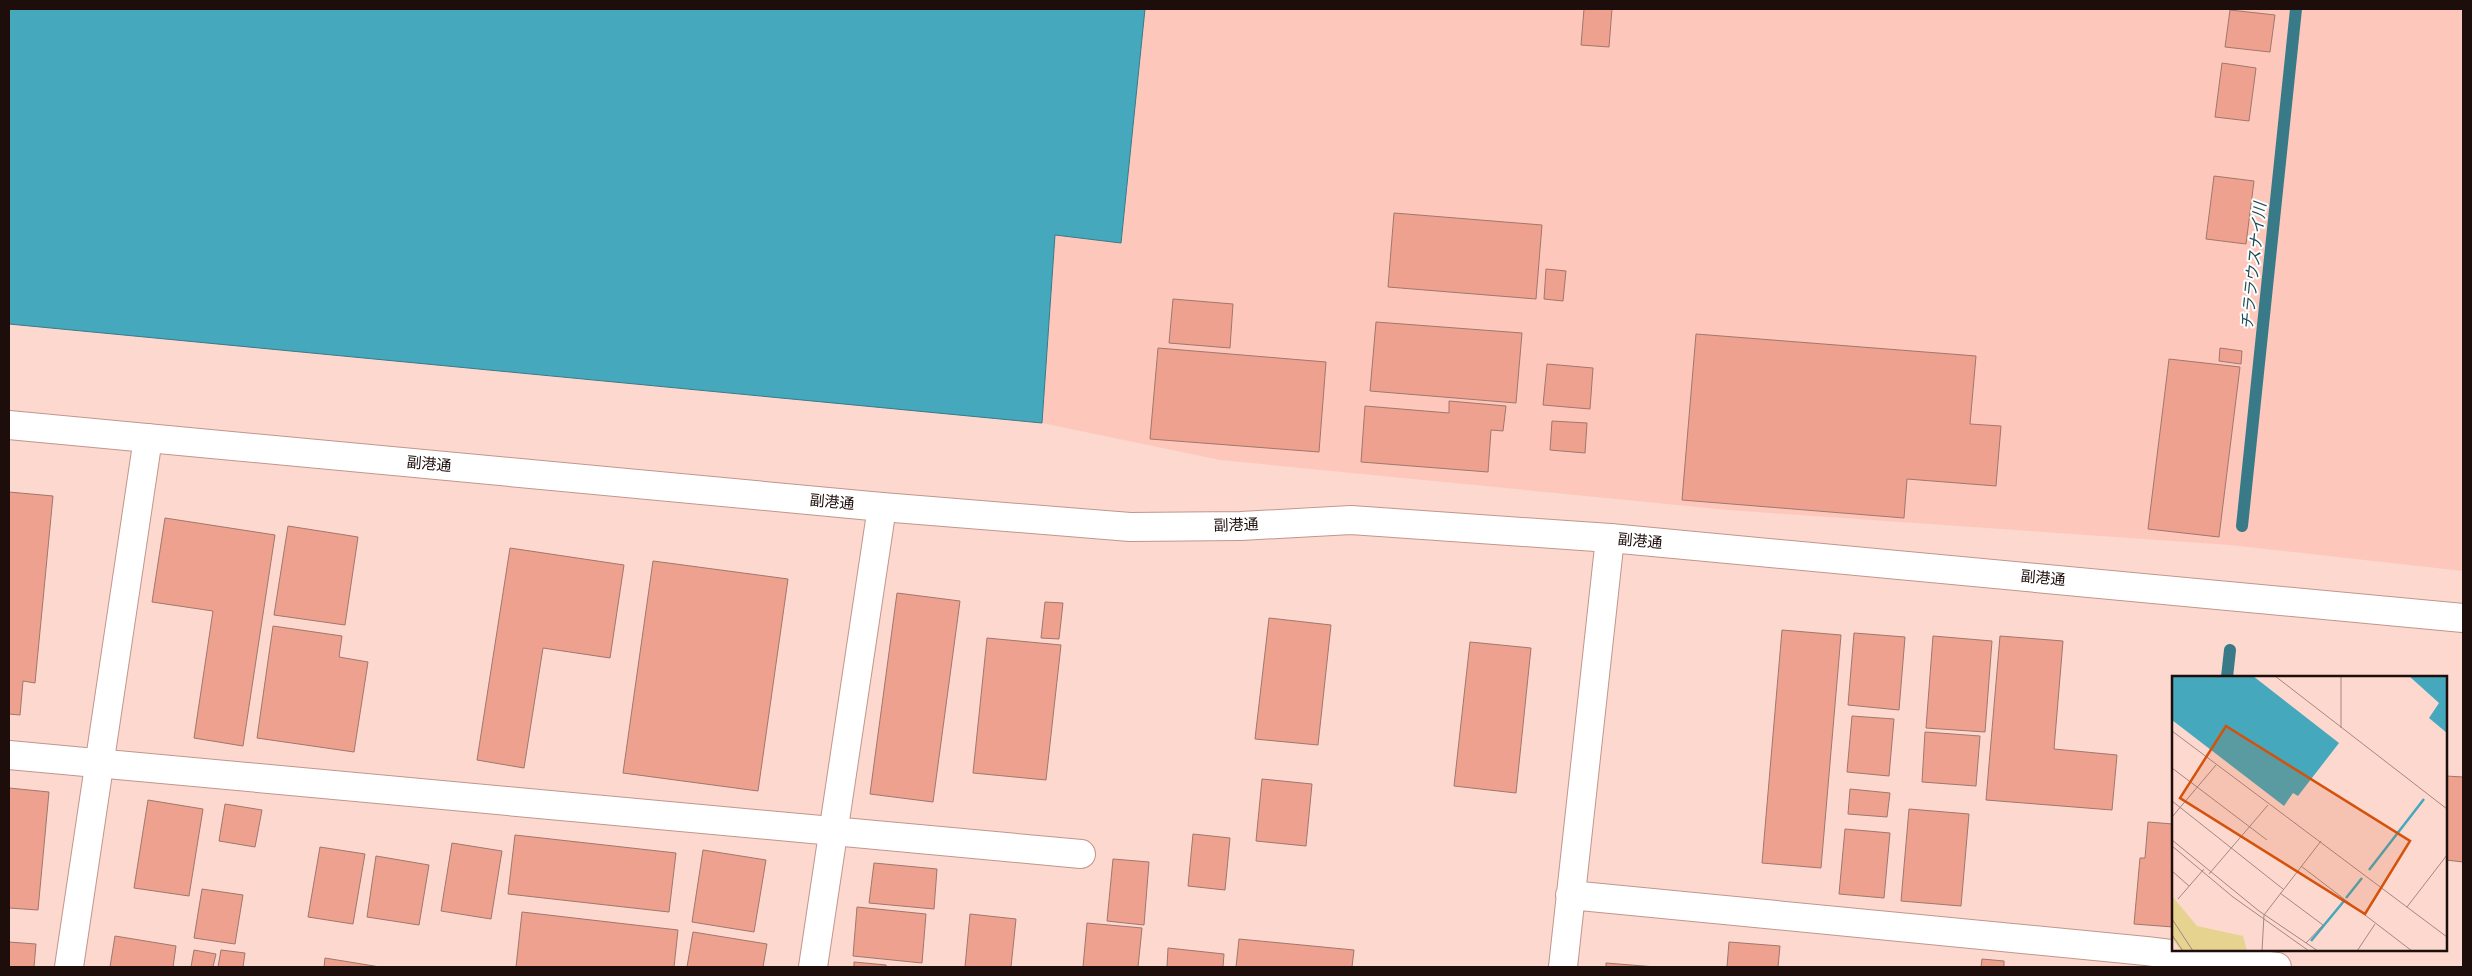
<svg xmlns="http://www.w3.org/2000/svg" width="2472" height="976" font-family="Figtree,'Noto Sans JP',sans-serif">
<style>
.built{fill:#fdc8bb}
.water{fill:#45a8bd;stroke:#397a88}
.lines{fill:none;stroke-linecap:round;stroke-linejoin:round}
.stream{stroke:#397a88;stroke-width:12}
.building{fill:#eea18e;stroke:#a0776d}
.minor-casing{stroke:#c1968c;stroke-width:30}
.tertiary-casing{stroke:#c1968c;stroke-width:30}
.minor{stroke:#fff;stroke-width:28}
.tertiary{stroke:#fff;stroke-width:28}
.labels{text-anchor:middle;stroke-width:4;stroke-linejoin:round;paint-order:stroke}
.street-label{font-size:15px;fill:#1d0e0b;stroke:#fff}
.water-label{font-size:16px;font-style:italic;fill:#1f4b55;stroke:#fff}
.inset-river{fill:none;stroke:#45a8bd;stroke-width:2.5}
.inset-road{fill:none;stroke:#a38781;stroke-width:1}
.view{fill:#d4520c;fill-opacity:0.15;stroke:#d4520c;stroke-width:2.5}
.inset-edge{fill:none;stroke:#1d0e0b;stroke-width:2.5}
</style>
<rect width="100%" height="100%" fill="#fcd8cf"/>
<path class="built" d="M1145,9H2463V571L2230,545L1728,510L1220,460L1042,423L1055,235L1121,243Z"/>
<path class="water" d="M9,9H1145L1121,243L1055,235L1042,423L9,324Z"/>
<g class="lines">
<path class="stream" d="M2242,526L2296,9
M2227,677L2230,650"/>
</g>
<path class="building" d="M1584,9H1612L1609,47L1581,45Z
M2230,10L2275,15L2270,52L2225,47Z
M2222,63L2256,68L2249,121L2215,117Z
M2214,176L2254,181L2246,244L2206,239Z
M1394,213L1542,225L1536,299L1388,287Z
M1546,269L1566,271L1563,301L1544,299Z
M1173,299L1233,304L1230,348L1169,343Z
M1376,322L1522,333L1516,403L1370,391Z
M1696,334L1976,356L1970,424L2001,426L1996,486L1907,479L1904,518L1682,500Z
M1158,348L1326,362L1319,452L1150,439Z
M2220,348L2242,351L2241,364L2219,361Z
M2169,359L2240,367L2219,537L2148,529Z
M1547,364L1593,368L1590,409L1543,405Z
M1449,401L1506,406L1503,431L1491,430L1488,472L1361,462L1365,406L1449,413Z
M1552,421L1587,423L1585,453L1550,450Z
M9,492L53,496L35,683L23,681L20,715L9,714Z
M165,518L275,535L243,746L194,738L213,611L152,602Z
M288,526L358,537L345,625L274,615Z
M510,548L624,565L610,658L543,648L524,768L477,760Z
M653,561L788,579L758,791L623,773Z
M897,593L960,601L933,802L870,794Z
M1045,602L1063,603L1059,639L1041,638Z
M1269,618L1331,625L1318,745L1255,739Z
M273,626L342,636L339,657L368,662L354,752L257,738Z
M1782,630L1841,635L1821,868L1762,863Z
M1854,633L1905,637L1899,710L1848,705Z
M1933,636L1992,641L1985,732L1926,728Z
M2000,636L2063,641L2054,749L2117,755L2112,810L1986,800Z
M987,638L1061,645L1046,780L973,773Z
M1470,642L1531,648L1516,793L1454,786Z
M1852,716L1894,719L1889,776L1847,772Z
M1925,732L1980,736L1976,786L1922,782Z
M2446,776L2463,777V862L2446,860Z
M1262,779L1312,784L1306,846L1256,841Z
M9,788L49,792L38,910L9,908Z
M1850,789L1890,793L1887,817L1848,814Z
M148,800L203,809L189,896L134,888Z
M225,804L262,810L255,847L219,841Z
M1909,809L1969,814L1961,906L1901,901Z
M2148,822L2173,824V927L2134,924L2140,858H2145Z
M1845,829L1890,833L1884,898L1839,894Z
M1193,834L1230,838L1225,890L1188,886Z
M515,835L676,853L669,912L508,894Z
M452,843L502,851L491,919L441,911Z
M320,847L365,854L353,924L308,917Z
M703,850L766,860L754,932L692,922Z
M376,856L429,865L419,925L367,917Z
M1113,859L1149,862L1144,925L1107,921Z
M874,863L937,869L934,909L869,903Z
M202,889L243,895L235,944L194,938Z
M857,907L926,914L922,963L853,956Z
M522,912L678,930L674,967H516Z
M970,914L1016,919L1011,967H965Z
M1087,923L1142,928L1138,967H1083Z
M693,932L767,944L763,967H687Z
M115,936L176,946L173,967H110Z
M1239,939L1354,950L1352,967H1236Z
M9,942L36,944L34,967H9Z
M1729,942L1780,946L1778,967H1727Z
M1168,948L1224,954L1223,967H1167Z
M194,950L216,954L213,967H191Z
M221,950L245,953L243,967H218Z
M325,958L380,967H324Z
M1982,959L2004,961V967H1981Z
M854,962L886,965V967H854Z
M1606,963L1656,967H1606Z"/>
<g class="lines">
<defs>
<path id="minor" d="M9,755L1081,854
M1570,895L2146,951L2277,967
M69,967L148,438
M813,967L882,507
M1563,967L1610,538"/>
<path id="tertiary" d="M9,425L882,507L1130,527L1241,526L1351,520L1610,538L2463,618"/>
</defs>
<use href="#minor" class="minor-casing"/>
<use href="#tertiary" class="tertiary-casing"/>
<use href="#minor" class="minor"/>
<use href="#tertiary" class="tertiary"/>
</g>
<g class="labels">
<g class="street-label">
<text transform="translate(429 464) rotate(5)" y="5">副港通</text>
<text transform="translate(832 502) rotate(5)" y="5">副港通</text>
<text transform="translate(1236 525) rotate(-2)" y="5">副港通</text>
<text transform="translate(1640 541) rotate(5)" y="5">副港通</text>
<text transform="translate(2043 578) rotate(5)" y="5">副港通</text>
</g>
<g class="water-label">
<text transform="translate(2253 266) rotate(-84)" y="6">チララウスナイ川</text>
</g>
</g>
<g transform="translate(2172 676)">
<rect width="275" height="275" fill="#fcd8cf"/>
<path d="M0,220L25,250L71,260L75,275H9L0,262Z" fill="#e6d390"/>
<path d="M0,0H81L167,67L126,120L121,117L112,130L0,44ZM237,0H275V57L257,42L267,27Z" fill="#45a8bd"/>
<path class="inset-river" d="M197,194L252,123M174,222L190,202M139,265L172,225"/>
<path class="inset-road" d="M103,0L275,133M169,0V52M0,55L275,261M0,92L95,164M0,125L111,213M0,141L44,89M0,164L87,235L146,275M0,170L61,221L137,275M129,190L240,275M0,195L17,210M37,198L96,129M108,217L151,249L134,267M6,223L32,193M235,231L275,179M0,243L21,275M0,259L11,275M90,275L92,239L149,165M185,275L203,248"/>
<path class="view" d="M54,50L238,165L193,238L8,122Z"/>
<rect width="275" height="275" class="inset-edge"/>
</g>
<rect width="2472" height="976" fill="none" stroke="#1d0e0b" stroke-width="20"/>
</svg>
